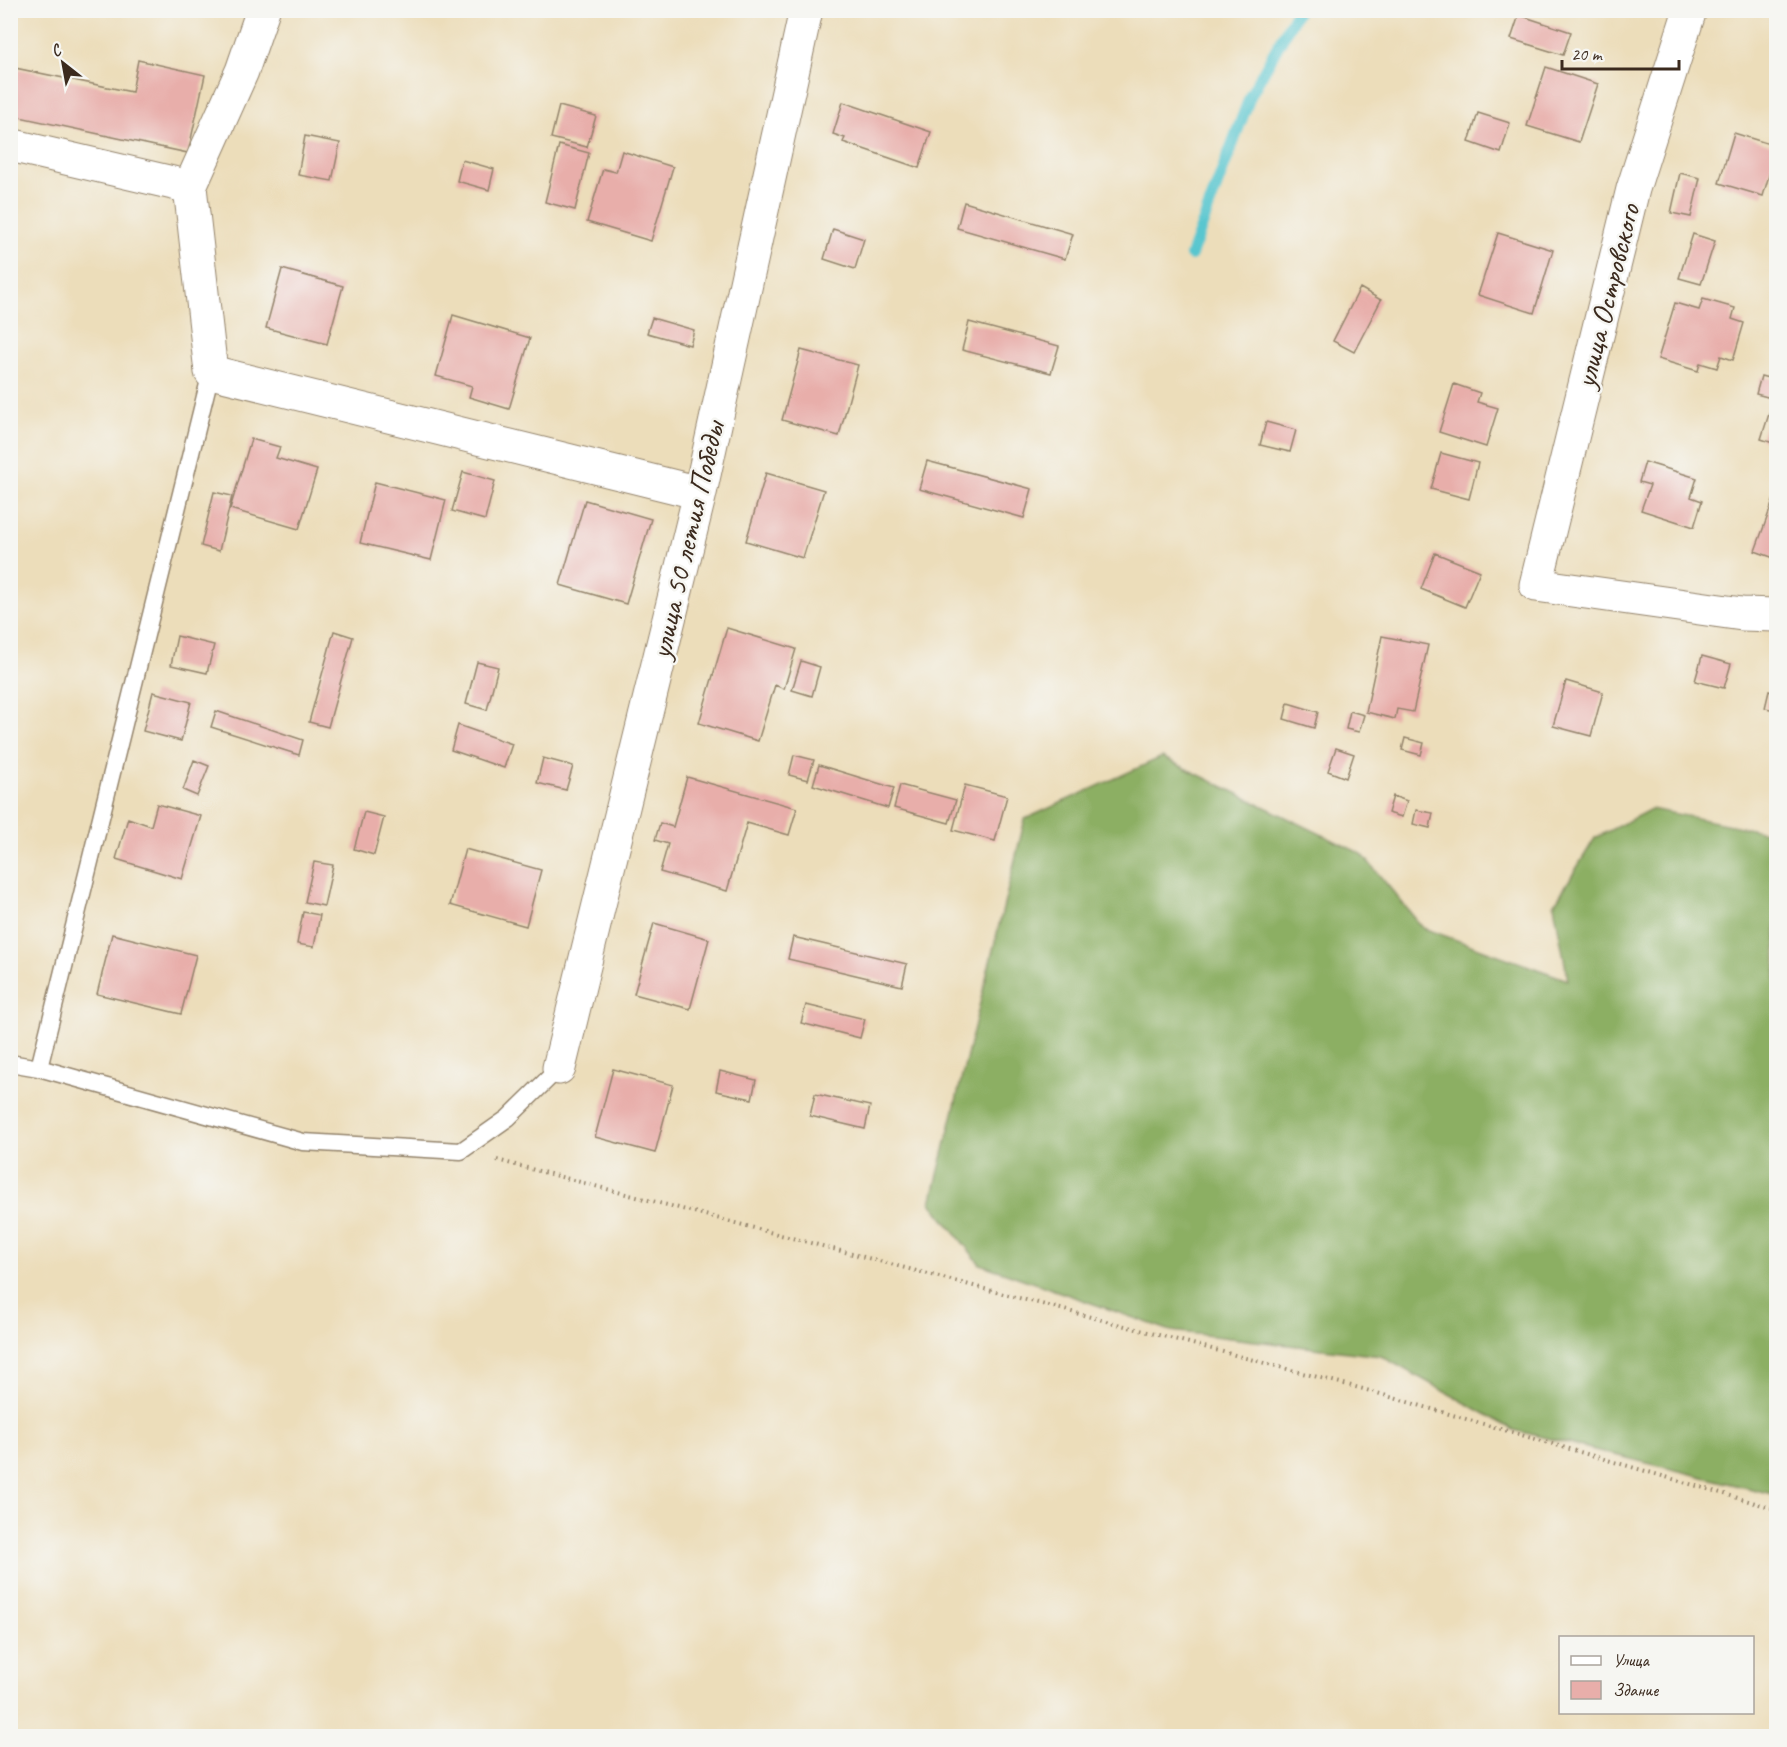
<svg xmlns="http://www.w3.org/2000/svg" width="1787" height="1747" font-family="Caveat,sans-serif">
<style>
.forest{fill:#8caf64;stroke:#646c41;stroke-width:1.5}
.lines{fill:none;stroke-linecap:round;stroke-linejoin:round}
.stream{stroke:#59c6cf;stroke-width:12}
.building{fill:#e8aeaa}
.lane-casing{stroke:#94846c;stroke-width:19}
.street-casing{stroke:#94846c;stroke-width:35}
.path{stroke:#94846c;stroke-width:4;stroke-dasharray:1.5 4.5;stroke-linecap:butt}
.lane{stroke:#fff;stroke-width:16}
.street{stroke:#fff;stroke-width:33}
.labels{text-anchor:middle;stroke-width:5;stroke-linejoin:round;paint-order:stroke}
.street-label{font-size:30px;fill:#3b2a1e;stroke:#f6f6f2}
</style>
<rect width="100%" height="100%" fill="#f6f6f2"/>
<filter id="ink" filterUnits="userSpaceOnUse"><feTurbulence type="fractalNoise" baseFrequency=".0167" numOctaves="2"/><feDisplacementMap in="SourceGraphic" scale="12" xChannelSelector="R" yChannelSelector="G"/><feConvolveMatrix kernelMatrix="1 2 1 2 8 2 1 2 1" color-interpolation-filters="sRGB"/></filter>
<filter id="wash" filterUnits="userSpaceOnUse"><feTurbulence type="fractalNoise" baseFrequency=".008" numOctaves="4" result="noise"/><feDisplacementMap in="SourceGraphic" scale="24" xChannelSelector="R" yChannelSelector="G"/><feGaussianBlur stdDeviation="1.35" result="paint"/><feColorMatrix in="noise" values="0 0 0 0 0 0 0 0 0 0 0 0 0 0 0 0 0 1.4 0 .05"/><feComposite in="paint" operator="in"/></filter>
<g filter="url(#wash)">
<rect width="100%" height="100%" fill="#ecddba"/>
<path class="forest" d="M1162,757L1362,854L1423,928L1568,980L1554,905L1595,838L1651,809L1776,834V1495L1514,1430L1381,1356L1171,1331L980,1264L931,1203L1025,819Z"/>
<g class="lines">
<path class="stream" d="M1191,255L1251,94L1298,10"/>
</g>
<g id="blocks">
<path class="building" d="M1519,15L1571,32L1563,55L1511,39Z
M138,60L205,75L188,153L10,115V67L132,92Z
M1546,67L1598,84L1579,142L1527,126Z
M843,102L931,132L919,168L843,142L845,138L833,134Z
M559,106L596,116L587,147L551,138Z
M1478,113L1510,123L1501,153L1469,142Z
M1734,133L1776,146V151L1763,196L1719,183Z
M305,136L340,143L332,181L298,175Z
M559,145L589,153L575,210L545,202Z
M622,151L673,167L651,241L587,222L603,169L616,172Z
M462,160L494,169L489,190L457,181Z
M1680,173L1700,178L1691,217L1671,213Z
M964,202L1073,234L1065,259L957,228Z
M833,229L864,239L855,269L824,259Z
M1498,233L1553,250L1534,313L1478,295Z
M1693,234L1715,241L1701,284L1679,278Z
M282,269L343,286L327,344L266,328Z
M1360,288L1381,300L1354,352L1333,341Z
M1703,299L1735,308L1732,319L1744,323L1733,360L1721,356L1717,368L1700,363L1698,371L1658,359L1675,303L1699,310Z
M453,315L530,338L509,409L469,397L472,386L436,376Z
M652,318L694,330L690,345L647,333Z
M969,322L1059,346L1051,373L962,350Z
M801,350L858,365L839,436L782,420Z
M1761,376L1776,380L1775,399L1756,394Z
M1454,384L1480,393L1477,402L1498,408L1486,447L1439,432Z
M1769,414L1776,417V444L1761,439Z
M1266,422L1296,430L1290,452L1260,445Z
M251,439L280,447L276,458L317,470L299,529L230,509Z
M1441,453L1478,463L1469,499L1431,489Z
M927,461L1032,489L1024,518L919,489Z
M1645,462L1697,478L1691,497L1702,501L1694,527L1641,510L1650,485L1639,482Z
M463,472L495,481L485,520L452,511Z
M766,473L824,490L803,558L746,541Z
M375,482L446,500L431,560L360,543Z
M214,492L232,496L219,551L201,546Z
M1776,493V552L1774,558L1755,551Z
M585,500L651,519L626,604L560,585Z
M1435,553L1480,571L1465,607L1421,589Z
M727,628L796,649L784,689L775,685L758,741L699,723Z
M334,631L353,637L328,727L309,722Z
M177,636L214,645L207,673L171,665Z
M1382,636L1428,645L1413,712L1397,709L1395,719L1366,712Z
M1702,656L1731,664L1724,688L1695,681Z
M801,661L820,667L812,696L792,690Z
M477,662L498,667L487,710L466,704Z
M1566,681L1603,692L1591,736L1553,726Z
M1769,691L1776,693V710L1765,708Z
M153,692L191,702L181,741L143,731Z
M1288,703L1318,712L1314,728L1284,719Z
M216,711L303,740L299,755L211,727Z
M1350,711L1364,715L1359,732L1346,729Z
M458,725L512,744L504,768L451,750Z
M1405,738L1424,743L1421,755L1402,750Z
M1336,748L1354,754L1346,778L1328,771Z
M794,755L814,760L808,780L789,775Z
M543,758L573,766L566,790L537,783Z
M194,760L209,766L197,796L183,790Z
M819,765L894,788L888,808L813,785Z
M687,777L797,808L789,835L747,823L727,891L660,872L668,844L655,840L660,823L673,827Z
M900,785L956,800L949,823L894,808Z
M965,785L1007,796L995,841L953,830Z
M1393,796L1407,801L1402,817L1388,813Z
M157,804L201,816L182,879L116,859L128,818L151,826Z
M1416,810L1433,813L1430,828L1413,824Z
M364,812L384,817L374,855L354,849Z
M465,849L541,870L526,926L450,905Z
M314,862L333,865L324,906L305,902Z
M303,912L320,915L314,947L297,944Z
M654,923L709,939L690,1009L634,994Z
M112,934L196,955L181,1014L97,994Z
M793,937L907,964L902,986L788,959Z
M806,1005L865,1019L860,1038L801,1023Z
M613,1069L673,1085L655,1153L595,1137Z
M720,1071L756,1080L752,1099L716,1091Z
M815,1094L870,1106L865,1129L810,1116Z"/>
</g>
</g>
<g filter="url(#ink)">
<use href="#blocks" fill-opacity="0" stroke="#94846c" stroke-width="1.5"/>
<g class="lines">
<defs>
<path id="lane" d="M10,1063L39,1068L303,1142L461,1151L508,1118L559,1068
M39,1068L211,372"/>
<path id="street" d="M263,10L242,71L190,187L211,372L700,493
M1690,10L1633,189L1536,585L1742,614L1776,615
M10,145L190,187
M559,1068L700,493L806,10"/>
</defs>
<use href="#lane" class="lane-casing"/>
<use href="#street" class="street-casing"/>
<path class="path" d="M497,1160L1363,1389L1776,1509"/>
<use href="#lane" class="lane"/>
<use href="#street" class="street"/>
</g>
</g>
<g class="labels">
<g class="street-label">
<text transform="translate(1607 296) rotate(-76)" y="10">улица Островского</text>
<text transform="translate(687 540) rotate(-77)" y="10">улица 50 летия Победы</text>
</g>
</g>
<rect width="1787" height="1747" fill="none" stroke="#f6f6f2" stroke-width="36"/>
<rect x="1559" y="1636" width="195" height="78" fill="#f6f6f2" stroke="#aba49d" stroke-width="1.5"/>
<rect x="1571" y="1656" width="30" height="9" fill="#ffffff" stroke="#aba49d" stroke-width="1.5"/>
<text x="1613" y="1666" font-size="18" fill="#3b2a1e">Улица</text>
<rect x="1571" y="1681" width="30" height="18" fill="#e8aeaa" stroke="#aba49d" stroke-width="1.5"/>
<text x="1613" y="1696" font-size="18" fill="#3b2a1e">Здание</text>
<g transform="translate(63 63) rotate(329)" stroke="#f6f6f2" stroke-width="4.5" paint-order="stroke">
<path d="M0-4.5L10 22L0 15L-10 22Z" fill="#3b2a1e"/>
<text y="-9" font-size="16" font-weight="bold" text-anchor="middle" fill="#3b2a1e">С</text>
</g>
<path d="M1562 60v9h117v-9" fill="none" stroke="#3b2a1e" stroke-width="3"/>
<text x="1571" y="60" font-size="18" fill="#3b2a1e" stroke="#f6f6f2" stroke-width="4.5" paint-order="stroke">20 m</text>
</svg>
